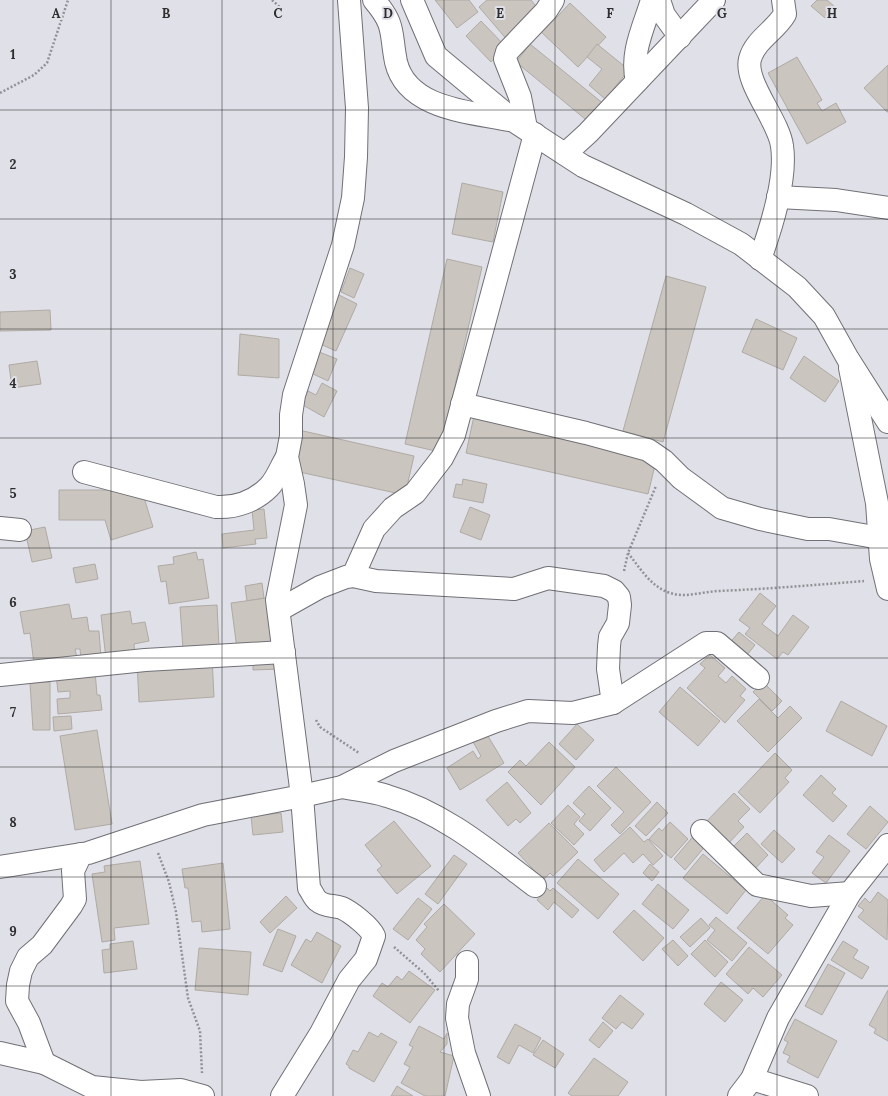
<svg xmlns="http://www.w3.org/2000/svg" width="888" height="1096" viewBox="0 0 888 1096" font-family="Lora,serif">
  <rect width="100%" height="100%" fill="#e0e0e8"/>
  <g fill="#cbc5bf" stroke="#b0aaa4">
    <polygon points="435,0 469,0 478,12 457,28"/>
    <polygon points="487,0 531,0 539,10 508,41 479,7"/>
    <polygon points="817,0 827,0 835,7 825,18 811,6"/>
    <polygon points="570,3 606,37 578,67 538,29 552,14 556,18"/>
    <polygon points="481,21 506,47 491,62 466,36"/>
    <polygon points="530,44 605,105 590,123 516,62"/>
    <polygon points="597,44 629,70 605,99 589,85 602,69 587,57"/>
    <polygon points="797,57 822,100 817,103 822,111 836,103 846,122 807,144 768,73"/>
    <polygon points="888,65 888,112 887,112 864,88"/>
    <polygon points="462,183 503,192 493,242 452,234"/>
    <polygon points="447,259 482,267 440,452 405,444"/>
    <polygon points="350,268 364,274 354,298 341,292"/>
    <polygon points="666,276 706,287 663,442 623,431"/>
    <polygon points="339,295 357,304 336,351 318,343"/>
    <polygon points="50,310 51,330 0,331 0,312"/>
    <polygon points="756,319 797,338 783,370 742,352"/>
    <polygon points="240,334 279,339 279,378 238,375"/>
    <polygon points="319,352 337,359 328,381 311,373"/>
    <polygon points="804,356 839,381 825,402 790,378"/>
    <polygon points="37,361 41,384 12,388 9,365"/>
    <polygon points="322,383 337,391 324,417 301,404 308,391 316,395"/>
    <polygon points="474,416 657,457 648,494 466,453"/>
    <polygon points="290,428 414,456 405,495 281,468"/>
    <polygon points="463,479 487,484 483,503 453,497 456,484 462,485"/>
    <polygon points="59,490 140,490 143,494 153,527 111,540 105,520 59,520"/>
    <polygon points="470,507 490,515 481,540 460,532"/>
    <polygon points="264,509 267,538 255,539 256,544 223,548 222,534 254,530 252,510"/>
    <polygon points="45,527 52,558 32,562 25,531"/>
    <polygon points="196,552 198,560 203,559 209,598 169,604 166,581 161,582 158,566 174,564 173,557"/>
    <polygon points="95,564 98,579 76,583 73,568"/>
    <polygon points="262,583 264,598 247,601 245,586"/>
    <polygon points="760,593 776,606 762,624 778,636 793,615 809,627 788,655 783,652 777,659 745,634 750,628 739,620"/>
    <polygon points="274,597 280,644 237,649 231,603"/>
    <polygon points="69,604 72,619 87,617 89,631 99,631 101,658 81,659 80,649 75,649 77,658 34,664 30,633 24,634 20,612"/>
    <polygon points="217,605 219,646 183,649 180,607"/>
    <polygon points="130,611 132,624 145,622 149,641 134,644 135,656 106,659 101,615"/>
    <polygon points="739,632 755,645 743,660 727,646"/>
    <polygon points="710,655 725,668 718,676 726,683 732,676 746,689 740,696 745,700 725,723 687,688 705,668 700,664"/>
    <polygon points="280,656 281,669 253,670 253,658"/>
    <polygon points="212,657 214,697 139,702 137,662"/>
    <polygon points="95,671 97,695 100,695 102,710 58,714 57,699 70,698 70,691 58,692 56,675"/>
    <polygon points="50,682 50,730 33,730 30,683"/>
    <polygon points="763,682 782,701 772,711 753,692"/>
    <polygon points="680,687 720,721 698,746 659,712"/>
    <polygon points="759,699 778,718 790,706 802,718 768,752 737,721"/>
    <polygon points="841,701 887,726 872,756 826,731"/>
    <polygon points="71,716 72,729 54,731 53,717"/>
    <polygon points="577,724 594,740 576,760 559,744"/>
    <polygon points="97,730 112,824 75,830 60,736"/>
    <polygon points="485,731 504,763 460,790 447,768 473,751 478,759 481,756 472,740"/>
    <polygon points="549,742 575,767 541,805 508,772 520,760 526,766"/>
    <polygon points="775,753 792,770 785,778 789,782 760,813 738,792"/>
    <polygon points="616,767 651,802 620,834 611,825 624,812 597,786"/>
    <polygon points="821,775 836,789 832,793 847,806 833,822 803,795"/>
    <polygon points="507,782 531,813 520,823 516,819 508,826 486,800"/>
    <polygon points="589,786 611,808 590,831 579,821 585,814 573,803"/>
    <polygon points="734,793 750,809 738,821 744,827 724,848 702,826"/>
    <polygon points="657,802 668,813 646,836 635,826"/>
    <polygon points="568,805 580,817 574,824 584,834 574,845 551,823"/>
    <polygon points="870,806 888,822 866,849 847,834"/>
    <polygon points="281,813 283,832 253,835 251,816"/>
    <polygon points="394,821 431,866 397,894 377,870 382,866 365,845"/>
    <polygon points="670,822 688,839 671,858 649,839 659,828 662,831"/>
    <polygon points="549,823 578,852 553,876 550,873 543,880 518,853"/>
    <polygon points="630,827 644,842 648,839 663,856 653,865 643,854 633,863 624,853 604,872 594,860"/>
    <polygon points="774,830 795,849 782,863 761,844"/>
    <polygon points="696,833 708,843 685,870 674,859"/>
    <polygon points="747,833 768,855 749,875 727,853"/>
    <polygon points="829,835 850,851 826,883 812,873 824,857 816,852"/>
    <polygon points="703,854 746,890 727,914 683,878"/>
    <polygon points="454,855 467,864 438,904 425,894"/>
    <polygon points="578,859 619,894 598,919 557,883"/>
    <polygon points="140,861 149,924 114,928 115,940 102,942 92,874 105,872 104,866"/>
    <polygon points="223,863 230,929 202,932 201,921 192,922 188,888 185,888 182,869"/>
    <polygon points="650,864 659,872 652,881 643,873"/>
    <polygon points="658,884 689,910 673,929 642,904"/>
    <polygon points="547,888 550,891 553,888 579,910 572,918 554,902 548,910 537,900"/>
    <polygon points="878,892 888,900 887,940 858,917 864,910 858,906 865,898 870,903"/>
    <polygon points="765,895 788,915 785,918 793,925 768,954 737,928"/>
    <polygon points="286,896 297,908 270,933 260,922"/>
    <polygon points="418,898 432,909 408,940 393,929"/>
    <polygon points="444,904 475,934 440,972 421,954 425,949 416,940 427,927 424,924"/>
    <polygon points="634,910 664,938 643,961 613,932"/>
    <polygon points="716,917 747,943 732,961 707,940 715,930 709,925"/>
    <polygon points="701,918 710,928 690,947 680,937"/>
    <polygon points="278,929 296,936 282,972 263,965"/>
    <polygon points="317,932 341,946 322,983 291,965 306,939 311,942"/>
    <polygon points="673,940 688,956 678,966 662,949"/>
    <polygon points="705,940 728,962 715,977 691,954"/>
    <polygon points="133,941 137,969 104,973 102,950 110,949 110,944"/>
    <polygon points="843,941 858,950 853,958 869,967 862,979 831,960"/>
    <polygon points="749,947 782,975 763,997 753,988 748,994 726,974"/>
    <polygon points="199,948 251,952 248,995 195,990"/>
    <polygon points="828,964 845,973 822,1015 805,1006"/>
    <polygon points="409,971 435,990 410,1023 373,996 382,983 388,987 397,976 402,980"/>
    <polygon points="721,982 743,1000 725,1022 704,1004"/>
    <polygon points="888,990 888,1041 874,1033 876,1029 869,1025"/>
    <polygon points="620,995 644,1014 632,1029 622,1022 616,1029 602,1018"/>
    <polygon points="795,1019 837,1041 818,1078 787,1062 790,1056 783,1053 788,1042 784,1040"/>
    <polygon points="603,1022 613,1031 599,1048 589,1040"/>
    <polygon points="515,1024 541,1038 533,1053 519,1045 509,1064 497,1057"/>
    <polygon points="419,1026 444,1039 447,1033 447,1044 440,1052 454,1056 445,1096 425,1096 401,1083 410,1067 404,1064 413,1047 409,1045"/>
    <polygon points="369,1032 378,1037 381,1033 397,1042 374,1082 349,1068 349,1066 346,1064 353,1050 358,1052"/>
    <polygon points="543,1040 564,1054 555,1068 533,1055"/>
    <polygon points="594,1058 628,1082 618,1096 572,1096 568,1093"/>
    <polygon points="397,1086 413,1096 391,1096"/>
  </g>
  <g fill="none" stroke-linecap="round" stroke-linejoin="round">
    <g stroke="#707077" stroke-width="24">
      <g id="minor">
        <path d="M 374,0 C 396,26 390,32 396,62 C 407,109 470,112 509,120"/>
        <polyline points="412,0 436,56 514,121 583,166 686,214 741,244 797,287 824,316 848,359 888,422"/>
        <polyline points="659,0 664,15 680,37"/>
        <path d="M 637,81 C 630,53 644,27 652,0"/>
        <polyline points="526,128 520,97 505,59 507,52 546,11 553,0"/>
        <polyline points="565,154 588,133 714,0"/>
        <polyline points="778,197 836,200 888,208"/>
        <path d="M 760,259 C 771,228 787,179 782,146 C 779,121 744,82 750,59 C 755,40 776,30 785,14 L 783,0"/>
        <polyline points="850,368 877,503 881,559 888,589"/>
        <polyline points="462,404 586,433 648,450 664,461 681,478 722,508 760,519 808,529 829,529 880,538"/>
        <path d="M 84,472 L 216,507 C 236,508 255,501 269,487 C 277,479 281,466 287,457"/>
        <polyline points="0,528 20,530"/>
        <polyline points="353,576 374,529 393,508 415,493 442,458 454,435 535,134"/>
        <polyline points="279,610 320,587 346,577 353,576 376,581 514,589 548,578 604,586 614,591 619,597 620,605 618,623 610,637 609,646 608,669 613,703"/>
        <polyline points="0,675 145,660 284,652"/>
        <path d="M 342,787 C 356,790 372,791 387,796 C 443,812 489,851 535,886"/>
        <polyline points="702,831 757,885 811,896 850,893"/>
        <polyline points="0,867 88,853 203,815 302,796 342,787 394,761 496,721 528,711 573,713 613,703 706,643 717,643 758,678"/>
        <polyline points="467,962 467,979 458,1004 457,1018 464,1053 479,1096"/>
        <polyline points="0,1053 44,1063 92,1087 141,1092 181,1090 203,1096"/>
        <polyline points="44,1063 29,1023 17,1001 18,985 21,971 28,957 42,945 71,906 75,899 73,871 81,854"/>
        <polyline points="752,1079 807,1096"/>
        <path d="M 282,1096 L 321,1033 L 349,980 L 366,959 L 374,936 C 370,927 351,912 342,908 C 334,905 325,907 318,901 C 314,898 312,892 309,888 L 302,796 L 277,600 L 296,505 L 293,484 L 287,457 L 291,436 L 291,415 L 294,395 L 343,245 L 353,198 L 356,157 L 357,108 L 349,0"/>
        <polyline points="739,1096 752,1079 778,1018 850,893 888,845"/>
      </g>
    </g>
    <g stroke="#919197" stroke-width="2.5" stroke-dasharray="2 2" stroke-linecap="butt">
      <polyline points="272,0 283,10"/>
      <polyline points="0,93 34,75 47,63 68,0"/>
      <path d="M 628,553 C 640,568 651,587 670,593 C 686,598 701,592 718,591 C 767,589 815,585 864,581"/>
      <polyline points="624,571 628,553 656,486"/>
      <polyline points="316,720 320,727 359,753"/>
      <polyline points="158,853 169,882 176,912 188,998 200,1031 202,1073"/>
      <polyline points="394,947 424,973 439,991"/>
    </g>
    <use href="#minor" stroke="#fff" stroke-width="22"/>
  </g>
  <path fill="none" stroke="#2e2e31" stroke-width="1" stroke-opacity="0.55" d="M 111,0 L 111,1096M 222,0 L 222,1096M 333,0 L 333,1096M 444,0 L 444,1096M 555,0 L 555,1096M 666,0 L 666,1096M 777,0 L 777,1096M 0,110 L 888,110M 0,219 L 888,219M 0,329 L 888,329M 0,438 L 888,438M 0,548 L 888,548M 0,658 L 888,658M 0,767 L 888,767M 0,877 L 888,877M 0,986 L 888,986"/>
  <g font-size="13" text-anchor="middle" font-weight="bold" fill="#2e2e31" stroke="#e0e0e8" stroke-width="4" stroke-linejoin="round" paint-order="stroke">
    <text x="56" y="18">A</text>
    <text x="166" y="18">B</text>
    <text x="278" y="18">C</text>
    <text x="388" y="18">D</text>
    <text x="500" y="18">E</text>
    <text x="610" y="18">F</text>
    <text x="722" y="18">G</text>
    <text x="832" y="18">H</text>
    <text x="13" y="59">1</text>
    <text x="13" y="169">2</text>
    <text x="13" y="279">3</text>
    <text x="13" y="388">4</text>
    <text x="13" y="498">5</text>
    <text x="13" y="607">6</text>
    <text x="13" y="717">7</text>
    <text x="13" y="827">8</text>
    <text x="13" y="936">9</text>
  </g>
</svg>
